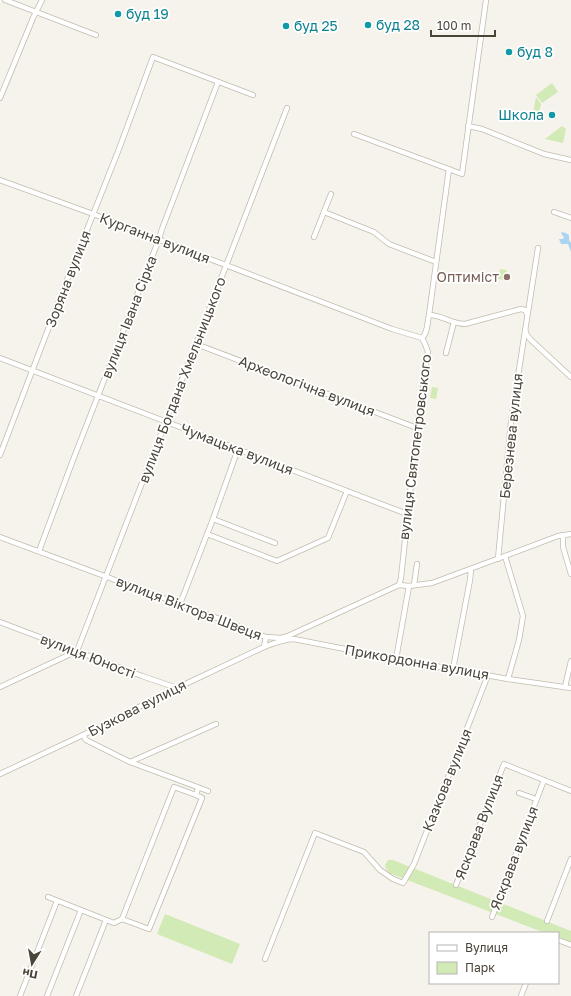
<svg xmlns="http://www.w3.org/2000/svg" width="571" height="996" viewBox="0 0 571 996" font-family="'Golos Text',sans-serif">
  <rect width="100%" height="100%" fill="#f6f3ec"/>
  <g fill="#d2eab5">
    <polygon points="552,83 558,92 542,103 536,95"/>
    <polygon points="536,97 541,104 539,115 532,119"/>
    <polygon points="562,126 566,129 563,143 545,139"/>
    <polygon points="500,269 507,270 506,280 498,279"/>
    <polygon points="432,387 438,388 436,399 430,398"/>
    <polygon points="388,860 393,860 571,931 571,943 558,938 558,933 545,933 389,873 386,869 385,865"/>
    <polygon points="165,914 240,944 232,964 157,934"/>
  </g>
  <polygon fill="#a9d4f2" points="561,232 566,233 569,235 569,240 571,243 571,252 568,244 561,244 559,239 563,239 564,237 562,235"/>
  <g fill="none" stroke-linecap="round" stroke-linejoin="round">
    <g stroke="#c2bbae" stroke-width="6">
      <g id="minor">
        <polyline points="5,0 96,35"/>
        <polyline points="0,98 33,18 42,0"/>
        <polyline points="468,126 482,129 544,154 571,160"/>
        <polyline points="354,134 462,174 486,0"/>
        <polyline points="0,180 93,214 392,329 422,338"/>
        <polyline points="324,212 374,232 389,244 436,262"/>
        <polyline points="554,212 571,218"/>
        <polyline points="314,237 331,194"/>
        <path d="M 429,315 C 442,315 452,324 465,324 L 521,309 L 525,310 L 527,314"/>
        <polyline points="525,330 527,335 531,340 571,377"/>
        <polyline points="196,344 417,428"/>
        <polyline points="446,353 454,322"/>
        <polyline points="0,358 407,514"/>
        <polyline points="0,455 65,285 119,149 153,57 253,95"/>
        <polyline points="213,519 275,543"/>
        <polyline points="207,534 277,561 328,538 347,491"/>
        <polyline points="563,535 563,547 571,574"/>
        <polyline points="0,537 217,618 266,637 281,638 288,636 399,585"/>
        <polyline points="39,551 73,460 159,239 162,229 218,82"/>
        <polyline points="505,556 523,616 519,640 508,679"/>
        <polyline points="498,559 511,421 538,248"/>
        <path d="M 399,585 L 401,578 L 417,428 L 428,352 L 425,344 L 422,338 C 428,333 427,323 429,315 L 449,169"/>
        <polyline points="399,585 409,586 432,583 505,556 558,536 571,534"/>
        <polyline points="414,585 417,564"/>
        <polyline points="180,604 213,519 238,449"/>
        <polyline points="0,622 142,676 177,688"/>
        <path d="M 264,647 C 274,643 284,639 294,639 L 396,659 L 508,679 L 571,688"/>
        <polyline points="396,659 409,586"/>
        <polyline points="453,669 470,580 471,569"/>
        <polyline points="0,687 77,651 287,108"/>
        <polyline points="565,687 571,661"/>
        <polyline points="83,735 86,740 130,762 208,791"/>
        <polyline points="130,762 216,724"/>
        <polyline points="0,774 83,735 177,688 264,647 266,637"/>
        <polyline points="519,793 536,799"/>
        <polyline points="196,795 202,798 149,929 122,919 174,787 196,795 198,788"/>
        <polyline points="456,885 504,764 571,791"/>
        <polyline points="48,897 114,923 122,919"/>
        <polyline points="492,917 544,780"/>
        <polyline points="547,921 571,859"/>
        <polyline points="558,940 571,945"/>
        <polyline points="265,959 315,833 364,852 380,870 393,879 403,883 414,864 488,675"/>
        <polyline points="20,996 57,901"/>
        <polyline points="47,996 81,910"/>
        <polyline points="76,996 106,920"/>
        <polyline points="521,996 526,983"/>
      </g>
    </g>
    <use href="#minor" stroke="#fff" stroke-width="4.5"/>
  </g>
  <g fill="#0f9aa8" stroke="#fff" stroke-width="1.5">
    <circle cx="118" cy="14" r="4"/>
    <circle cx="368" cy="25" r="4"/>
    <circle cx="286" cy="26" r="4"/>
    <circle cx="509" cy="52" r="4"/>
    <circle cx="552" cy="115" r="4"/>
  </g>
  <circle fill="#8d6e63" stroke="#fff" stroke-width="1.5" cx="507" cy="277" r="4"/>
  <g text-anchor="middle" stroke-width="3.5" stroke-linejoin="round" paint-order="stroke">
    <g font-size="14" fill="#0d838f" stroke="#fff" text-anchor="start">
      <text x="126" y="19">буд 19</text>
      <text x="376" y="30">буд 28</text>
      <text x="294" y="31">буд 25</text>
      <text x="517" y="57">буд 8</text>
      <text x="544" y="120" text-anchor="end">Школа</text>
    </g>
    <g font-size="14" fill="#4b4439" stroke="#fff">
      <text transform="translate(155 238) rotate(21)" y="5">Курганна вулиця</text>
      <text transform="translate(68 279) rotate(-69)" y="5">Зоряна вулиця</text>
      <text transform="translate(129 317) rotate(-69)" y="5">вулиця Івана Сірка</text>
      <text transform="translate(182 380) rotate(-69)" y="5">вулиця Богдана Хмельницького</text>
      <text transform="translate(307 386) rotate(21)" y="5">Археологічна вулиця</text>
      <text transform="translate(511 436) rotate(-84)" y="5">Березнева вулиця</text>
      <text transform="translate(415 447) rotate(-83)" y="5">вулиця Святопетровського</text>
      <text transform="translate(237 449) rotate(21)" y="5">Чумацька вулиця</text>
      <text transform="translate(189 608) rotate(21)" y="5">вулиця Віктора Швеця</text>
      <text transform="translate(88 656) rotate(21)" y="5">вулиця Юності</text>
      <text transform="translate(417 662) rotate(10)" y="5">Прикордонна вулиця</text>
      <text transform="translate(137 708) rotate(-27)" y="5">Бузкова вулиця</text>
      <text transform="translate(447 780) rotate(-68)" y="5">Казкова вулиця</text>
      <text transform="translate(479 827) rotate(-69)" y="5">Яскрава Вулиця</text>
      <text transform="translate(514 858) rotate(-69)" y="5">Яскрава вулиця</text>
    </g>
    <g font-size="14" fill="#785e54" stroke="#fff" text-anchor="end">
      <text x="499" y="282">Оптиміст</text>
    </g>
  </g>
  <rect x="429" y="932" width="130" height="52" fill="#ffffff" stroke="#b7b4b0"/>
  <rect x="437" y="945" width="20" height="6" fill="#ffffff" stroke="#b7b4b0"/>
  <text x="465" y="952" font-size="12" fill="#4b4439">Вулиця</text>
  <rect x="437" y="962" width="20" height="12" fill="#d2eab5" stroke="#b7b4b0"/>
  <text x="465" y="972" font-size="12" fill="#4b4439">Парк</text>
  <g transform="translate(32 964) rotate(191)" stroke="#ffffff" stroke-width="3" paint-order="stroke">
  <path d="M0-3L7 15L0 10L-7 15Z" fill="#4b4439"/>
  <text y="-6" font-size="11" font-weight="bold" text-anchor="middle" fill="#4b4439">Пн</text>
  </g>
  <path d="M431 30v6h64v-6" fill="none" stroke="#4b4439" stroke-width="2"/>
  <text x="437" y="30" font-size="12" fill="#4b4439" stroke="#ffffff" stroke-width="3" paint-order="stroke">100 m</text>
</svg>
